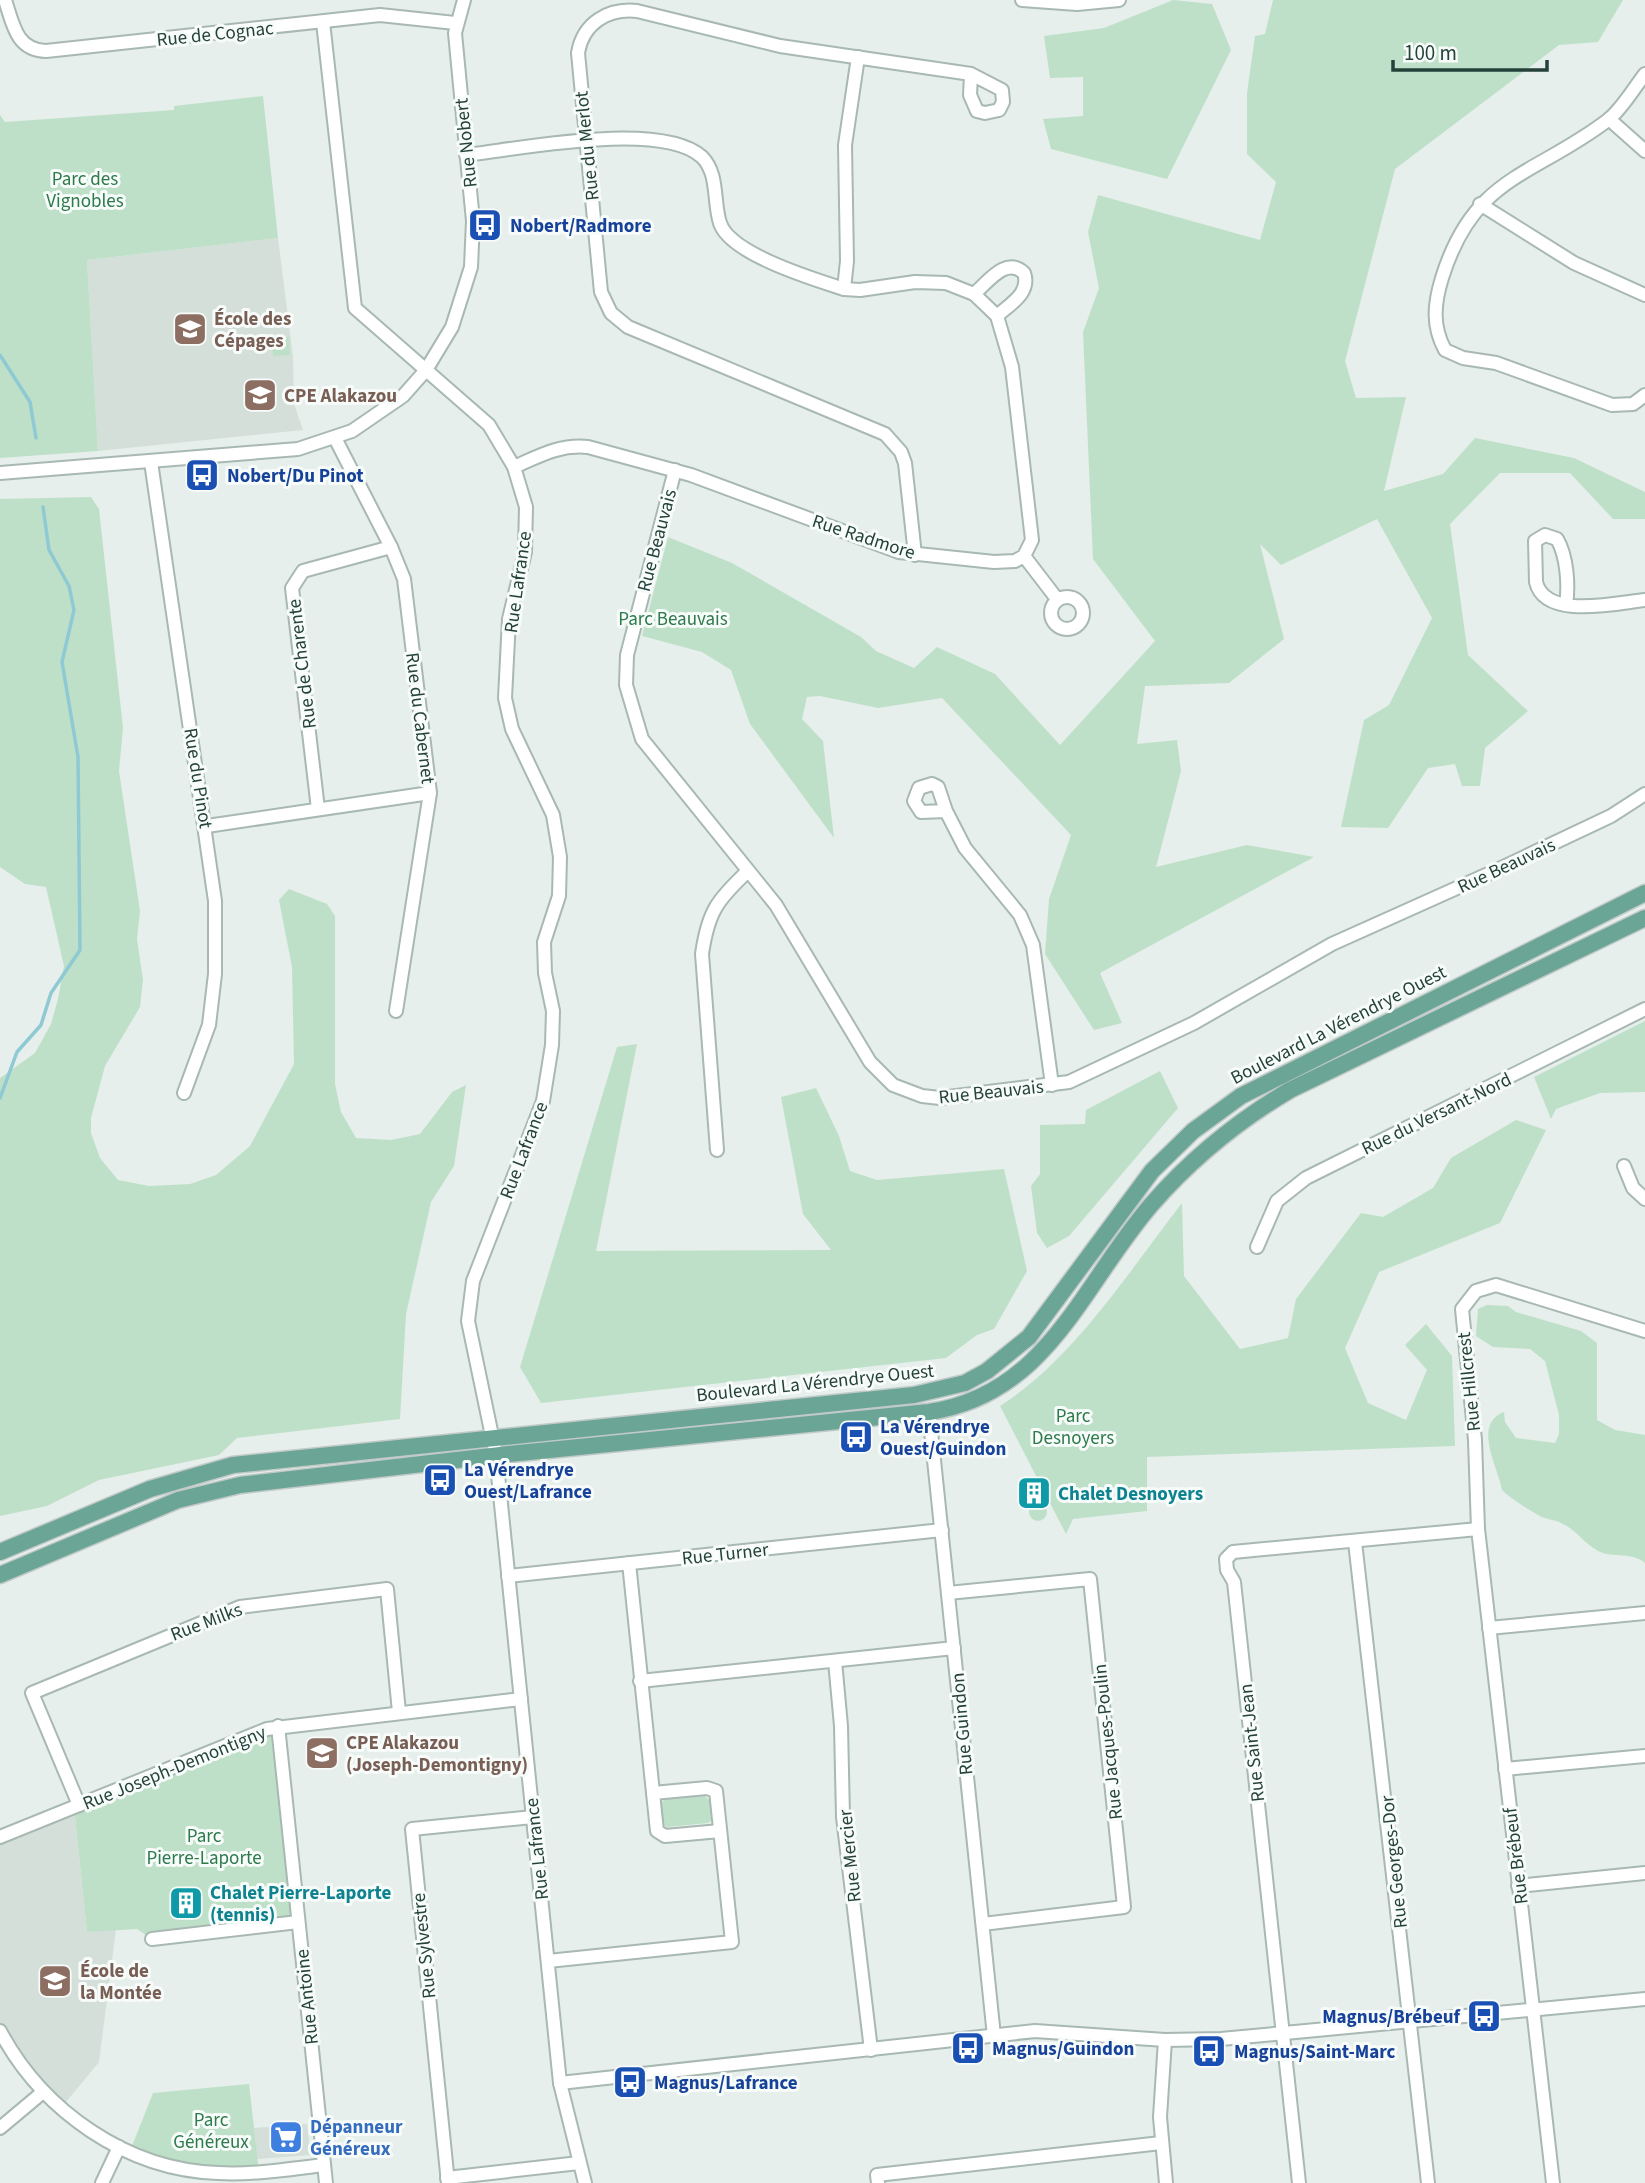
<svg xmlns="http://www.w3.org/2000/svg" width="1645" height="2183" viewBox="0 0 1645 2183" font-family="'Source Sans 3',sans-serif">
  <rect width="100%" height="100%" fill="#e6efeb"/>
  <g fill="#d4dfda">
    <polygon points="278,238 293,357 294,404 303,430 98,451 87,260"/>
    <polygon points="74,1808 87,1932 116,1929 99,2062 61,2108 0,2031 0,1837"/>
    <polygon points="307,2124 311,2155 257,2159 254,2128"/>
  </g>
  <g fill="#bfe0c8">
    <polygon points="1173,0 1212,4 1231,50 1167,179 1051,149 1043,119 1083,116 1083,77 1050,78 1044,36 1104,28"/>
    <polygon points="1273,0 1623,0 1598,42 1559,45 1395,169 1345,361 1356,398 1406,397 1384,491 1443,474 1475,438 1574,458 1645,492 1645,519 1613,519 1570,473 1500,473 1450,524 1468,655 1528,711 1485,748 1480,786 1462,786 1455,764 1428,768 1388,828 1341,827 1364,720 1389,705 1432,618 1377,519 1281,565 1260,544 1284,639 1229,683 1145,686 1137,744 1177,740 1181,771 1156,867 1247,845 1314,857 1100,973 1122,1023 1094,1030 1045,954 1049,899 1071,835 942,698 878,708 820,696 807,697 802,719 823,741 834,838 750,724 731,670 702,652 642,636 668,537 732,563 861,637 876,651 914,668 937,647 995,674 1060,745 1155,641 1093,559 1083,332 1099,288 1088,232 1098,195 1260,240 1276,182 1247,154 1247,93 1255,36 1265,34"/>
    <polygon points="263,96 278,238 87,260 98,451 0,458 0,115 5,122 174,110 174,106"/>
    <polygon points="289,337 290,355 273,356 271,338"/>
    <polygon points="91,497 99,509 123,728 119,771 140,911 137,939 143,980 140,1007 105,1066 91,1118 91,1133 100,1158 118,1180 149,1186 190,1184 216,1175 250,1146 294,1064 292,967 279,900 289,889 327,904 335,916 335,1084 341,1112 356,1138 391,1140 420,1134 452,1092 466,1085 454,1166 431,1202 406,1314 400,1419 237,1438 219,1455 99,1480 47,1506 0,1516 0,1078 35,1053 51,1024 58,999 64,966 46,887 25,884 0,867 0,499"/>
    <polygon points="1645,1021 1645,1092 1600,1093 1556,1109 1551,1119 1534,1077"/>
    <polygon points="637,1044 596,1251 831,1250 803,1214 781,1097 816,1088 839,1136 850,1171 877,1180 1004,1169 1027,1271 994,1329 977,1335 946,1358 541,1403 520,1367 617,1047"/>
    <polygon points="1160,1071 1178,1108 1069,1236 1047,1248 1037,1233 1031,1186 1040,1174 1040,1125 1085,1124 1086,1110"/>
    <path d="M 1516,1120 L 1546,1130 L 1500,1223 L 1379,1272 L 1345,1348 L 1368,1403 L 1406,1420 L 1427,1370 L 1405,1345 L 1426,1324 L 1452,1356 L 1455,1446 L 1147,1457 L 1147,1511 L 1073,1519 L 1066,1534 L 1000,1406 C 1073,1360 1129,1271 1182,1203 L 1184,1276 L 1240,1349 L 1288,1338 L 1296,1299 L 1361,1213 L 1383,1217 L 1433,1188 L 1451,1158 Z"/>
    <path d="M 1487,1305 L 1508,1306 L 1516,1312 L 1581,1331 L 1597,1343 L 1597,1420 L 1615,1430 L 1645,1435 L 1645,1563 C 1634,1553 1616,1557 1603,1553 C 1586,1547 1577,1530 1563,1524 C 1557,1520 1549,1520 1542,1517 C 1533,1513 1510,1498 1502,1490 C 1498,1467 1472,1424 1504,1412 L 1505,1422 L 1516,1438 L 1555,1443 L 1559,1434 L 1559,1415 L 1545,1361 L 1530,1349 L 1493,1347 L 1476,1336 L 1478,1309 Z"/>
    <circle cx="1038" cy="1512" r="9"/>
    <polygon points="278,1726 298,1922 152,1939 137,1929 87,1932 74,1808"/>
    <polygon points="705,1796 710,1801 712,1820 708,1823 667,1827 661,1823 659,1806 665,1799"/>
    <polygon points="249,2084 259,2172 229,2174 130,2151 153,2093"/>
  </g>
  <g fill="none" stroke-linecap="round" stroke-linejoin="round">
    <g stroke="#8ec9d4" stroke-width="3.5">
      <polyline points="0,355 30,402 36,438"/>
      <polyline points="0,1098 17,1052 41,1025 51,993 80,950 78,757 62,662 74,610 69,586 49,550 43,507"/>
    </g>
    <g stroke="#a8b8b2" stroke-width="16">
      <g id="minor">
        <path d="M 5,0 C 13,24 16,50 46,51 L 380,15 L 455,23"/>
        <polyline points="1022,0 1077,4 1119,0"/>
        <polyline points="323,22 355,308 489,425 514,467 526,507 525,552 509,619 505,698 512,729 553,815 560,857 559,896 544,942 545,973 553,1011 552,1045 543,1101 473,1281 468,1321 496,1455 560,2083 585,2183"/>
        <path d="M 1645,74 C 1634,88 1622,109 1608,120 C 1533,177 1474,175 1442,278 C 1434,304 1432,326 1445,350 L 1463,358 L 1496,363 L 1612,405 L 1633,404 L 1645,395"/>
        <polyline points="1609,119 1645,151"/>
        <path d="M 466,155 C 519,149 661,120 702,157 C 719,174 713,202 720,223 C 730,254 813,279 844,289 L 860,290 L 915,282 L 946,283 L 974,294 L 997,316 L 1012,367 L 1032,540 L 1024,556 L 1015,561 L 994,562 L 899,552 L 691,475 L 588,447 C 560,444 539,456 514,467"/>
        <polyline points="1480,204 1574,263 1645,295"/>
        <polyline points="844,289 847,261 845,145 858,57"/>
        <path d="M 974,294 C 988,282 1006,256 1024,273 C 1031,293 1010,304 997,316"/>
        <polyline points="335,438 391,547 404,579 430,793 396,1011"/>
        <polyline points="151,462 215,901 215,974 209,1025 184,1093"/>
        <polyline points="675,470 627,655 626,685 642,739 776,905 870,1062 893,1085 922,1096 940,1098 1069,1082 1194,1023 1332,944 1497,870 1611,816 1645,794"/>
        <polyline points="0,473 298,449 352,431 403,396 426,370 452,327 471,267 473,221 455,33 464,0"/>
        <path d="M 915,555 L 905,463 L 901,452 L 885,434 L 628,327 L 611,313 L 601,292 L 578,53 C 583,23 608,8 637,11 L 780,46 L 971,74 L 1002,90 L 1003,102 L 999,110 L 985,113 L 977,111 L 970,95 L 971,74"/>
        <polyline points="1024,556 1057,599"/>
        <circle cx="1067" cy="613" r="16"/>
        <path d="M 1566,605 C 1569,585 1567,556 1557,539 L 1545,535 L 1535,541 L 1536,582 C 1545,620 1616,603 1645,600"/>
        <polyline points="318,809 292,588 303,571 391,547"/>
        <polyline points="946,811 921,812 914,801 919,788 932,784 938,787 946,811 965,848 1020,915 1033,945 1052,1085"/>
        <polyline points="207,826 430,793"/>
        <path d="M 717,1150 L 702,954 C 708,912 717,900 748,871"/>
        <polyline points="1624,1166 1633,1188 1645,1199"/>
        <polyline points="1257,1247 1277,1201 1306,1178 1645,1009"/>
        <polyline points="929,1412 994,2036"/>
        <polyline points="1355,1542 1428,2183"/>
        <polyline points="629,1563 657,1831 665,1836 720,1831"/>
        <polyline points="508,1576 942,1530"/>
        <polyline points="948,1593 1090,1579 1124,1907 983,1924"/>
        <polyline points="1489,1628 1645,1613"/>
        <polyline points="835,1661 841,1726 843,1817 871,2050"/>
        <polyline points="640,1681 954,1648"/>
        <polyline points="278,1726 326,2183"/>
        <polyline points="1505,1769 1645,1756"/>
        <polyline points="79,1805 32,1693 240,1607 387,1589 399,1712"/>
        <polyline points="0,1837 267,1729 521,1699"/>
        <polyline points="1518,1886 1645,1873"/>
        <polyline points="152,1939 298,1922"/>
        <polyline points="548,1961 732,1942 716,1791 707,1788 653,1793"/>
        <path d="M 0,2031 C 42,2110 126,2170 218,2173 C 253,2175 289,2169 324,2165"/>
        <polyline points="1165,2040 1160,2117 1166,2183"/>
        <polyline points="560,2083 1035,2031 1165,2040 1221,2039 1645,1999"/>
        <polyline points="0,2128 43,2092"/>
        <polyline points="447,2178 579,2163"/>
        <polyline points="102,2183 119,2147"/>
        <polyline points="448,2183 412,1829 533,1817"/>
        <polyline points="878,2183 877,2175 1161,2143"/>
        <polyline points="1299,2183 1234,1582 1227,1570 1226,1559 1233,1552 1478,1529"/>
        <polyline points="1553,2183 1478,1529 1475,1440 1462,1309 1476,1291 1496,1285 1645,1331"/>
      </g>
    </g>
    <g stroke="#c2cac8" stroke-width="19">
      <g id="major">
        <polyline points="0,1552 150,1489 233,1465 914,1395 965,1383 987,1371 1029,1337 1152,1171 1193,1131 1241,1096 1645,893"/>
        <path d="M 0,1575 L 178,1500 L 240,1485 L 509,1454 L 929,1412 C 1047,1395 1082,1285 1151,1205 C 1192,1158 1236,1122 1290,1090 L 1645,918"/>
      </g>
    </g>
    <use href="#minor" stroke="#fff" stroke-width="12"/>
    <use href="#major" stroke="#6aa596" stroke-width="16"/>
  </g>
  <defs>
    <g id="bus-square" transform="scale(1.75)"><rect x="-9" y="-9" width="18" height="18" rx="4" fill="#1a4fb4" stroke="#f7fbf9"/><path d="M-5-6H5V4H4V6H2V4H-2V6H-4V4H-5ZM-3.5-4V0h7V-4ZM-3.5 1.2v1.5H-2V1.2ZM2 1.2v1.5H3.5V1.2Z" fill="#fff"/></g>
    <g id="school-square" transform="scale(1.75)"><rect x="-9" y="-9" width="18" height="18" rx="4" fill="#8d6e63" stroke="#f7fbf9"/><path d="M0-5L7-2L0 1L-7-2ZM-4 1L0 2.5L4 1V4Q0 6-4 4Z" fill="#fff"/></g>
    <g id="building-square" transform="scale(1.75)"><rect x="-9" y="-9" width="18" height="18" rx="4" fill="#0f9aa8" stroke="#f7fbf9"/><path d="M-4-6H4V6H1V3H-1V6H-4ZM-2.5-4.3h1.7v1.8h-1.7ZM.8-4.3h1.7v1.8H.8ZM-2.5-1h1.7V.8h-1.7ZM.8-1h1.7V.8H.8Z" fill="#fff"/></g>
    <g id="supermarket-square" transform="scale(1.75)"><rect x="-9" y="-9" width="18" height="18" rx="4" fill="#3f7fe0" stroke="#f7fbf9"/><path d="M-6-5.5h2.5l.6 2H6L4.5 2H-2.5L-4.4-4H-6ZM-1.5 3.2a1.3 1.3 0 1 0 .1 0ZM3 3.2a1.3 1.3 0 1 0 .1 0Z" fill="#fff"/></g>
  </defs>
  <g fill-rule="evenodd">
    <use href="#bus-square" x="485" y="225"/>
    <use href="#school-square" x="190" y="329"/>
    <use href="#school-square" x="260" y="395"/>
    <use href="#bus-square" x="202" y="475"/>
    <use href="#bus-square" x="856" y="1437"/>
    <use href="#bus-square" x="440" y="1480"/>
    <use href="#building-square" x="1034" y="1493"/>
    <use href="#school-square" x="322" y="1753"/>
    <use href="#building-square" x="186" y="1903"/>
    <use href="#school-square" x="55" y="1981"/>
    <use href="#bus-square" x="1484" y="2016"/>
    <use href="#bus-square" x="968" y="2048"/>
    <use href="#bus-square" x="1209" y="2051"/>
    <use href="#bus-square" x="630" y="2082"/>
    <use href="#supermarket-square" x="286" y="2137"/>
  </g>
  <g text-anchor="middle" stroke-width="6" stroke-linejoin="round" paint-order="stroke">
    <g font-size="19" fill="#24423a" stroke="#f7fbf9">
      <text transform="translate(215 33) rotate(-6)" y="7">Rue de Cognac</text>
      <text transform="translate(465 143) rotate(-96)" y="7">Rue Nobert</text>
      <text transform="translate(586 146) rotate(-96)" y="7">Rue du Merlot</text>
      <text transform="translate(864 536) rotate(18)" y="7">Rue Radmore</text>
      <text transform="translate(656 540) rotate(-75)" y="7">Rue Beauvais</text>
      <text transform="translate(517 582) rotate(-82)" y="7">Rue Lafrance</text>
      <text transform="translate(301 664) rotate(-97)" y="7">Rue de Charente</text>
      <text transform="translate(421 718) rotate(83)" y="7">Rue du Cabernet</text>
      <text transform="translate(199 778) rotate(81)" y="7">Rue du Pinot</text>
      <text transform="translate(1506 865) rotate(-25)" y="7">Rue Beauvais</text>
      <text transform="translate(1338 1024) rotate(-27)" y="7">Boulevard La Vérendrye Ouest</text>
      <text transform="translate(991 1091) rotate(-6)" y="7">Rue Beauvais</text>
      <text transform="translate(1436 1113) rotate(-26)" y="7">Rue du Versant-Nord</text>
      <text transform="translate(523 1150) rotate(-69)" y="7">Rue Lafrance</text>
      <text transform="translate(815 1382) rotate(-6)" y="7">Boulevard La Vérendrye Ouest</text>
      <text transform="translate(1468 1382) rotate(-96)" y="7">Rue Hillcrest</text>
      <text transform="translate(725 1553) rotate(-6)" y="7">Rue Turner</text>
      <text transform="translate(206 1621) rotate(-21)" y="7">Rue Milks</text>
      <text transform="translate(961 1724) rotate(-95)" y="7">Rue Guindon</text>
      <text transform="translate(1107 1742) rotate(-96)" y="7">Rue Jacques-Poulin</text>
      <text transform="translate(1251 1743) rotate(-96)" y="7">Rue Saint-Jean</text>
      <text transform="translate(174 1767) rotate(-22)" y="7">Rue Joseph-Demontigny</text>
      <text transform="translate(536 1849) rotate(-96)" y="7">Rue Lafrance</text>
      <text transform="translate(849 1856) rotate(-96)" y="7">Rue Mercier</text>
      <text transform="translate(1515 1856) rotate(-97)" y="7">Rue Brébeuf</text>
      <text transform="translate(1393 1862) rotate(-96)" y="7">Rue Georges-Dor</text>
      <text transform="translate(423 1946) rotate(-96)" y="7">Rue Sylvestre</text>
      <text transform="translate(306 1997) rotate(-96)" y="7">Rue Antoine</text>
    </g>
    <g font-size="19" fill="#2d7a4b" stroke="#f7fbf9">
      <text x="85" y="185">Parc des<tspan x="85" dy="22">Vignobles</tspan></text>
      <text x="673" y="625">Parc Beauvais</text>
      <text x="1073" y="1422">Parc<tspan x="1073" dy="22">Desnoyers</tspan></text>
      <text x="204" y="1842">Parc<tspan x="204" dy="22">Pierre-Laporte</tspan></text>
      <text x="211" y="2126">Parc<tspan x="211" dy="22">Généreux</tspan></text>
    </g>
    <g font-size="19" font-weight="bold" fill="#164399" stroke="#f7fbf9" text-anchor="start">
      <text x="510" y="232">Nobert/Radmore</text>
      <text x="227" y="482">Nobert/Du Pinot</text>
      <text x="880" y="1433">La Vérendrye<tspan x="880" dy="22">Ouest/Guindon</tspan></text>
      <text x="464" y="1476">La Vérendrye<tspan x="464" dy="22">Ouest/Lafrance</tspan></text>
      <text x="1460" y="2023" text-anchor="end">Magnus/Brébeuf</text>
      <text x="992" y="2055">Magnus/Guindon</text>
      <text x="1234" y="2058">Magnus/Saint-Marc</text>
      <text x="654" y="2089">Magnus/Lafrance</text>
    </g>
    <g font-size="19" font-weight="bold" fill="#785e54" stroke="#f7fbf9" text-anchor="start">
      <text x="214" y="325">École des<tspan x="214" dy="22">Cépages</tspan></text>
      <text x="284" y="402">CPE Alakazou</text>
      <text x="346" y="1749">CPE Alakazou<tspan x="346" dy="22">(Joseph-Demontigny)</tspan></text>
      <text x="80" y="1977">École de<tspan x="80" dy="22">la Montée</tspan></text>
    </g>
    <g font-size="19" font-weight="bold" fill="#0d838f" stroke="#f7fbf9" text-anchor="start">
      <text x="1058" y="1500">Chalet Desnoyers</text>
      <text x="210" y="1899">Chalet Pierre-Laporte<tspan x="210" dy="22">(tennis)</tspan></text>
    </g>
    <g font-size="19" font-weight="bold" fill="#366cbe" stroke="#f7fbf9" text-anchor="start">
      <text x="310" y="2133">Dépanneur<tspan x="310" dy="22">Généreux</tspan></text>
    </g>
  </g>
  <path d="M1393 60v10h154v-10" fill="none" stroke="#24423a" stroke-width="3.5"/>
  <text x="1404" y="60" font-size="21" fill="#24423a" stroke="#f7fbf9" stroke-width="5" paint-order="stroke">100 m</text>
</svg>
